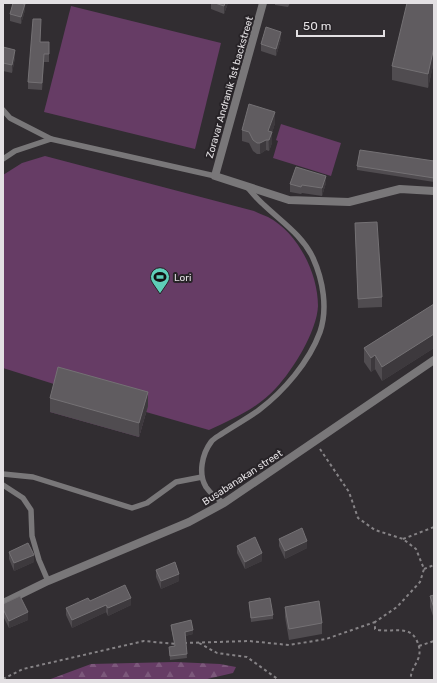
<svg xmlns="http://www.w3.org/2000/svg" width="437" height="683" viewBox="0 0 437 683" font-family="Rubik,sans-serif">
  <defs>
    <pattern id="forest-firs" width="22" height="20" patternUnits="userSpaceOnUse"><rect width="22" height="20" fill="#663c65"/><path d="M5 1l3.5 6h-7zM16 11l3.5 6h-7z" fill="#7c587b"/></pattern>
  </defs>
  <rect width="100%" height="100%" fill="#312d31"/>
  <g fill="#663c65">
    <polygon points="71,6 221,43 195,149 44,112"/>
    <polygon points="281,124 341,143 331,176 273,158 278,141 276,140"/>
    <path d="M 45,156 L 254,211 C 258,213 263,215 268,217 C 298,233 318,273 318,306 C 317,331 293,370 276,388 C 258,408 233,419 209,430 L 146,412 L 139,437 L 50,412 L 57,385 L 3,368 L 3,175 L 22,163 Z"/>
  </g>
  <polygon fill="url(#forest-firs)" points="175,662 220,664 236,667 233,673 203,680 48,680 91,664"/>
  <g fill="none" stroke-linecap="round" stroke-linejoin="round">
    <g stroke="#868386" stroke-width="2" stroke-dasharray="3 3" stroke-linecap="butt">
      <path d="M 320,449 L 349,492 L 358,518 L 375,530 L 403,539 L 416,549 L 424,569 L 420,582 L 397,607 L 375,622 L 375,629 C 388,634 408,624 416,639 C 427,660 409,665 411,680"/>
      <polyline points="403,539 434,527"/>
      <polyline points="424,569 434,565"/>
      <polyline points="184,643 249,641 289,645 326,639 375,622"/>
      <polyline points="199,643 217,653 247,657 279,680"/>
      <polyline points="419,646 434,641"/>
      <polyline points="3,679 23,669 144,641 176,644"/>
    </g>
    <g stroke="#797779" stroke-width="5.5">
      <polyline points="3,110 10,118 51,139"/>
      <polyline points="3,159 15,151 51,139 215,176"/>
      <polyline points="3,474 33,477 132,508 147,503 176,482 202,477"/>
      <polyline points="3,485 23,498 31,510 32,536 39,560 48,581"/>
      <path d="M 224,503 C 217,499 211,494 206,487 C 198,474 202,454 211,442 C 214,438 219,436 223,433 C 235,425 248,418 259,410 C 284,391 309,362 320,332 C 328,309 323,280 313,258 C 303,236 282,222 264,205 C 258,200 253,194 248,188"/>
    </g>
    <g stroke="#797779" stroke-width="8">
      <polyline points="263,3 215,176 289,200 349,202 400,189 434,191"/>
      <polyline points="3,603 48,581 189,522 224,503 434,360"/>
    </g>
  </g>
  <g fill="#504c50">
    <polygon points="25,3 25,10 21,24 10,21 10,14"/>
    <polygon points="211,3 228,3 224,14 211,9"/>
    <polygon points="275,3 290,3 288,7 275,5"/>
    <polygon points="434,3 434,61 428,88 392,80 392,66"/>
    <polygon points="281,39 276,56 261,51 261,44"/>
    <polygon points="40,42 49,42 49,62 44,62 42,90 28,89 28,82"/>
    <polygon points="3,47 15,58 12,73 3,71"/>
    <polygon points="275,123 272,133 272,143 269,151 266,150 260,154 257,154 253,151 249,143 242,141 242,130"/>
    <polygon points="434,161 434,182 357,170 357,166"/>
    <polygon points="326,183 322,196 302,193 301,194 290,192 290,184"/>
    <polygon points="355,223 382,297 382,307 358,308"/>
    <polygon points="434,304 434,348 382,381 375,369 371,372 364,362 364,348"/>
    <polygon points="50,398 148,406 139,437 50,412"/>
    <polygon points="279,539 307,548 285,559 279,546"/>
    <polygon points="237,546 262,561 245,569 237,553"/>
    <polygon points="9,552 34,562 14,571 9,559"/>
    <polygon points="156,570 179,581 161,589 156,577"/>
    <polygon points="434,595 434,619 430,607 430,596"/>
    <polygon points="90,601 131,605 108,616 106,612 72,628 66,615 66,608"/>
    <polygon points="249,602 273,615 273,619 251,622"/>
    <polygon points="3,604 28,620 9,628 3,616"/>
    <polygon points="285,607 322,623 322,634 289,640 285,617"/>
    <polygon points="171,625 193,634 185,636 187,658 170,660 169,647 175,646 171,628"/>
  </g>
  <g fill="#3d393d">
    <polygon points="23,3 25,3 25,10 21,24 21,17"/>
    <polygon points="225,3 228,3 224,14 224,6"/>
    <polygon points="281,32 281,39 276,56 276,49"/>
    <polygon points="434,47 434,61 428,88 428,74"/>
    <polygon points="15,50 15,58 12,73 12,65"/>
    <polygon points="44,54 44,62 42,90 42,83"/>
    <polygon points="275,112 275,123 272,133 272,143 269,151 268,131"/>
    <polygon points="266,140 266,150 260,154 260,143"/>
    <polygon points="326,176 326,183 322,196 322,188"/>
    <polygon points="434,334 434,348 382,381 382,367"/>
    <polygon points="375,355 375,369 371,372 371,358"/>
    <polygon points="148,392 148,406 139,437 139,423"/>
    <polygon points="307,541 307,548 285,559 285,551"/>
    <polygon points="262,553 262,561 245,569 245,562"/>
    <polygon points="34,555 34,562 14,571 14,563"/>
    <polygon points="179,574 179,581 161,589 161,581"/>
    <polygon points="131,598 131,605 108,616 108,608"/>
    <polygon points="106,605 106,612 72,628 72,620"/>
    <polygon points="28,612 28,620 9,628 9,621"/>
    <polygon points="193,630 193,634 185,636 185,632"/>
  </g>
  <g fill="#605c60" stroke="#747174">
    <polygon points="13,3 23,3 23,4 25,4 21,17 10,14"/>
    <polygon points="215,3 225,3 224,6"/>
    <polygon points="407,3 434,3 434,47 428,74 392,66"/>
    <polygon points="33,19 41,19 40,42 49,42 49,54 44,54 42,83 28,82"/>
    <polygon points="266,27 281,32 276,49 261,44"/>
    <polygon points="3,47 15,50 12,65 3,63"/>
    <polygon points="249,104 275,112 268,131 272,132 269,140 266,140 260,143 257,143 253,140 249,132 242,130"/>
    <polygon points="360,150 434,161 434,178 357,166"/>
    <polygon points="296,167 326,176 322,188 302,185 301,187 290,184"/>
    <polygon points="377,222 382,297 358,299 355,223"/>
    <polygon points="434,304 434,334 382,367 375,355 371,358 364,348"/>
    <polygon points="58,367 148,392 139,423 50,398"/>
    <polygon points="302,528 307,541 285,551 279,539"/>
    <polygon points="255,537 262,553 245,562 237,546"/>
    <polygon points="28,543 34,555 14,563 9,552"/>
    <polygon points="175,562 179,574 161,581 156,570"/>
    <polygon points="125,585 131,598 108,608 106,605 72,620 66,608 88,598 90,601"/>
    <polygon points="434,595 434,608 430,596"/>
    <polygon points="20,596 28,612 9,621 3,609 3,604"/>
    <polygon points="270,598 273,615 251,618 249,602"/>
    <polygon points="319,601 322,623 289,629 285,607"/>
    <polygon points="191,620 193,630 185,632 187,654 170,656 169,647 175,646 171,625"/>
  </g>
  <defs>
    <g id="stadium-pin" transform="scale(1)"><path d="M0 17L-7.5 6A9.5 9.5 0 1 1 7.5 6Z" fill="#5eceb8" stroke="#272327"/><path d="M0-5a6.5 5 0 1 0 0 10a6.5 5 0 1 0 0-10ZM-3.5-1.8h7v3.6h-7Z" fill="#111"/></g>
  </defs>
  <g fill-rule="evenodd">
    <use href="#stadium-pin" x="160" y="277"/>
  </g>
  <g text-anchor="middle" stroke-width="4" stroke-linejoin="round" paint-order="stroke">
    <g font-size="10" fill="#e3e0e3" stroke="#272327">
      <text transform="translate(229 87) rotate(-74)" y="4">Zoravar Andranik 1st backstreet</text>
      <text transform="translate(242 477) rotate(-33)" y="4">Busabanakan street</text>
    </g>
    <g font-size="10" fill="#e3e0e3" stroke="#272327" text-anchor="start">
      <text x="174" y="281">Lori</text>
    </g>
  </g>
  <rect width="437" height="683" fill="none" stroke="#e3e0e3" stroke-width="8"/>
  <path d="M297 30v6h87v-6" fill="none" stroke="#e3e0e3" stroke-width="2"/>
  <text x="303" y="30" font-size="12" fill="#e3e0e3" stroke="#272327" stroke-width="3" paint-order="stroke">50 m</text>
</svg>
